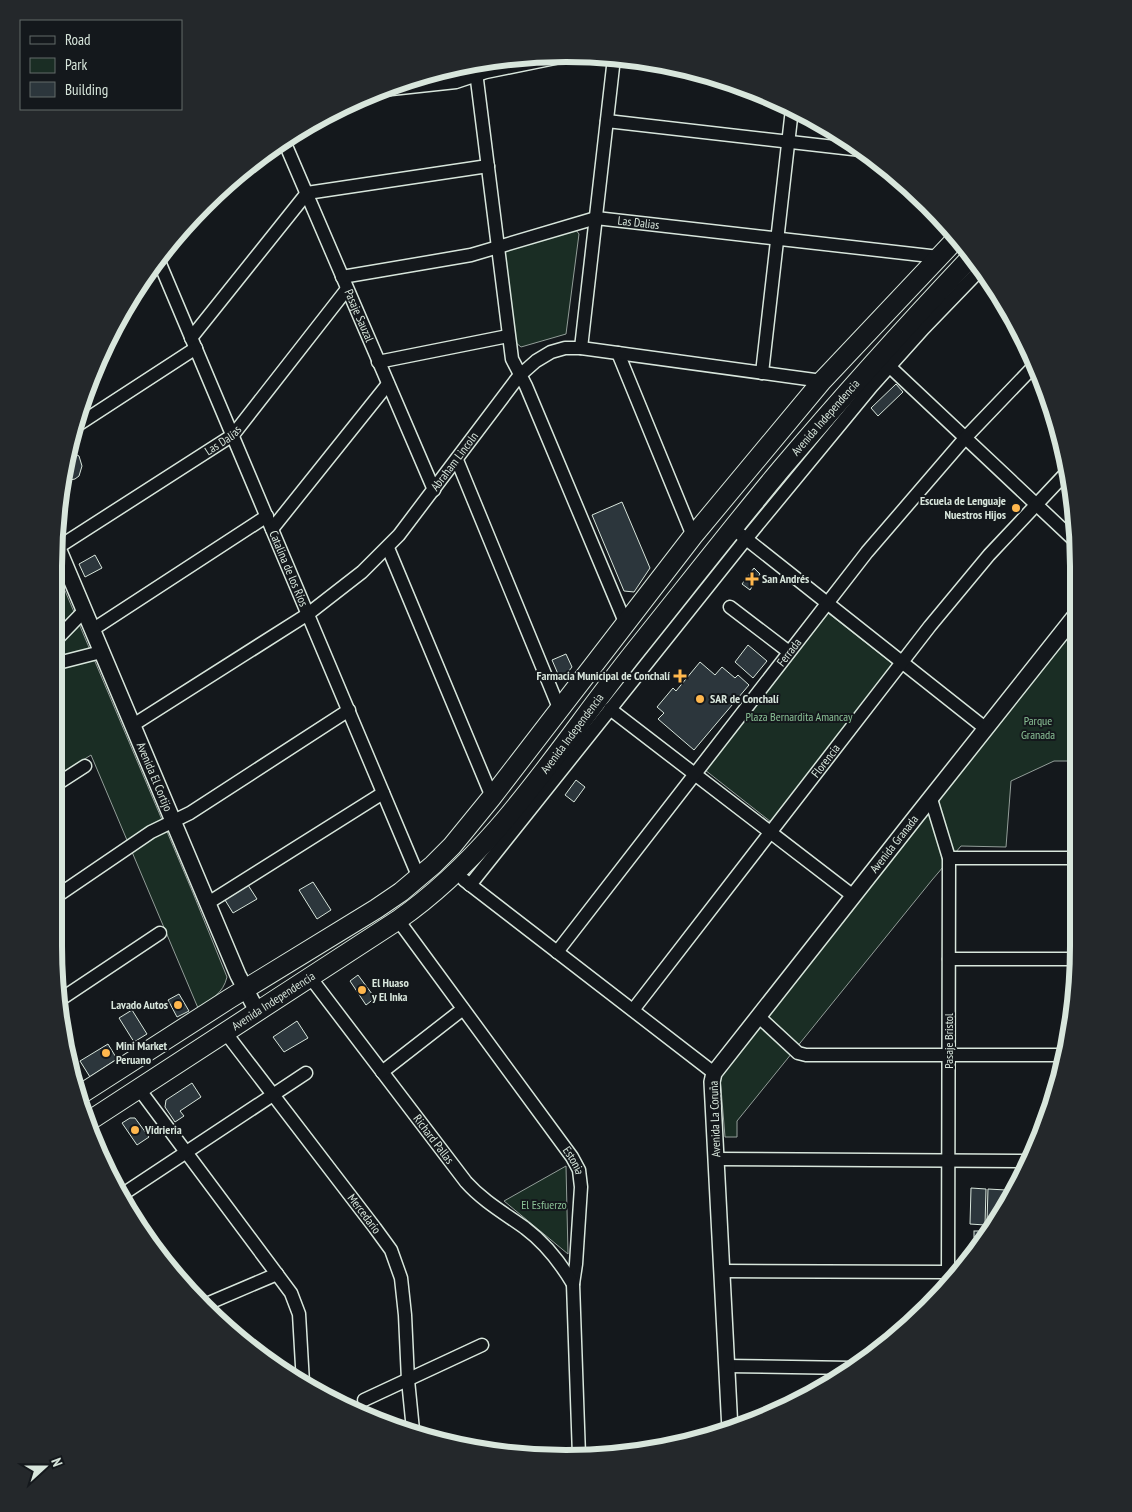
<svg xmlns="http://www.w3.org/2000/svg" width="1132" height="1512" viewBox="0 0 1132 1512" font-family="'PT Sans Narrow',sans-serif">
  <rect width="100%" height="100%" fill="#14181c"/>
  <g fill="#1a2d24" stroke="#939e99">
    <polygon points="576,230 579,234 566,334 521,347 515,342 504,248"/>
    <path d="M 55,567 L 193,893 L 227,977 C 223,994 211,999 198,1008 L 91,755 L 62,773 L 54,758 Z"/>
    <polygon points="828,613 893,664 771,822 705,770"/>
    <polygon points="1075,623 1076,761 1054,761 1011,781 1006,847 961,846 932,880 737,1121 737,1137 725,1137 720,1076"/>
    <polygon points="566,1166 568,1254 504,1201"/>
  </g>
  <g fill="#2c363c" stroke="#d8e6dc">
    <polygon points="896,384 903,392 878,416 871,408"/>
    <polygon points="68,450 79,456 82,466 79,476 75,479 65,481 63,481"/>
    <polygon points="622,502 650,568 634,592 624,591 592,515"/>
    <polygon points="95,555 102,568 85,577 79,564"/>
    <polygon points="754,568 760,574 750,590 742,584"/>
    <polygon points="748,645 767,661 753,678 735,662"/>
    <polygon points="566,654 572,667 561,681 552,660"/>
    <polygon points="700,662 715,675 722,667 735,678 738,675 749,685 694,750 658,719 664,713 657,707 673,688 676,691"/>
    <rect x="1071" y="765" width="5" height="55"/>
    <polygon points="576,780 585,787 574,802 565,795"/>
    <polygon points="313,882 331,910 317,919 299,890"/>
    <polygon points="248,885 257,899 233,913 225,900"/>
    <polygon points="358,975 375,998 366,1005 350,981"/>
    <polygon points="179,994 189,1011 177,1017 168,1000"/>
    <polygon points="132,1010 147,1034 134,1042 119,1018"/>
    <polygon points="297,1021 308,1038 284,1052 273,1037"/>
    <polygon points="108,1044 117,1059 90,1077 80,1061"/>
    <polygon points="192,1083 201,1097 180,1111 184,1116 175,1122 165,1107 166,1100"/>
    <polygon points="130,1118 135,1118 149,1137 137,1145 122,1123"/>
    <polygon points="971,1188 986,1189 985,1225 970,1224"/>
    <polygon points="988,1189 1006,1190 1005,1209 996,1221 987,1221"/>
    <polygon points="1008,1189 1015,1189 1008,1205"/>
    <rect x="974" y="1231" width="11" height="6"/>
    <polygon points="975,1241 982,1241 975,1250"/>
  </g>
  <g fill="none" stroke-linecap="round" stroke-linejoin="round">
    <g stroke="#d8e6dc" stroke-width="15">
      <g id="minor">
        <polyline points="475,64 512,359 526,386 625,622"/>
        <polyline points="382,90 456,82 486,72 565,56"/>
        <polyline points="607,121 861,150"/>
        <path id="s1" d="M 284,141 L 434,490"/>
        <path id="s2" d="M 158,259 L 419,878"/>
        <polyline points="148,272 160,264"/>
        <path id="s3" d="M 342,277 L 471,255 L 596,218 L 939,257"/>
        <polyline points="191,338 307,193 488,166"/>
        <polyline points="581,348 614,58"/>
        <polyline points="618,353 693,536"/>
        <polyline points="378,362 508,336"/>
        <polyline points="889,366 1074,540"/>
        <polyline points="762,373 792,109"/>
        <polyline points="73,428 196,348"/>
        <polyline points="457,460 559,708"/>
        <polyline points="272,529 388,384"/>
        <polyline points="740,534 985,728"/>
        <path id="s4" d="M 57,548 L 233,435 L 347,289"/>
        <polyline points="388,548 492,797"/>
        <polyline points="730,607 789,652"/>
        <polyline points="92,630 267,516"/>
        <polyline points="55,641 84,611"/>
        <polyline points="54,664 101,652"/>
        <polyline points="610,709 852,895"/>
        <path id="s5" d="M 133,725 L 308,614 L 362,572 L 399,535 L 519,376 L 536,361 L 551,352 L 565,348 L 581,348 L 822,381"/>
        <polyline points="54,786 85,766"/>
        <polyline points="931,799 949,858 948,1286"/>
        <polyline points="949,858 1076,858"/>
        <polyline points="464,880 714,1073"/>
        <polyline points="470,885 746,539 872,386 924,328 981,269"/>
        <polyline points="54,898 151,832 190,813 349,710"/>
        <polyline points="208,903 383,793"/>
        <path id="s6" d="M 398,920 L 572,1157 L 579,1170 L 581,1187 L 576,1264 L 573,1284 L 579,1456"/>
        <path id="s7" d="M 557,952 L 867,552 L 966,437 L 1036,364"/>
        <polyline points="949,959 1077,959"/>
        <path id="s8" d="M 310,977 L 466,1182 C 483,1201 504,1213 525,1228 C 545,1243 560,1262 573,1284"/>
        <polyline points="61,999 160,933"/>
        <path id="s9" d="M 633,1010 L 930,626 L 989,555 L 1067,472"/>
        <polyline points="758,1016 798,1053 806,1055 1065,1055"/>
        <path id="s10" d="M 225,1032 L 375,1228 L 391,1250 L 401,1278 L 405,1315 L 408,1380 L 413,1430"/>
        <polyline points="382,1072 463,1009"/>
        <polyline points="139,1089 291,1293 299,1314 303,1383"/>
        <polyline points="716,1159 1027,1161"/>
        <polyline points="120,1196 306,1073"/>
        <polyline points="722,1271 948,1272"/>
        <polyline points="202,1306 277,1274"/>
        <polyline points="726,1366 851,1368"/>
        <polyline points="364,1400 482,1345"/>
      </g>
    </g>
    <g stroke="#d8e6dc" stroke-width="18">
      <g id="tertiary">
        <path id="s11" d="M 55,541 L 238,975 L 257,1011"/>
        <path id="s12" d="M 730,1430 L 712,1082 L 714,1073 C 834,920 954,768 1075,616"/>
      </g>
    </g>
    <g stroke="#d8e6dc" stroke-width="21">
      <g id="primary">
        <polyline points="78,1096 229,999 376,909 401,892 433,865 452,846 492,797 693,536 822,381 957,238"/>
        <path id="s13" d="M 89,1121 L 398,920 C 497,851 560,745 634,652 C 683,591 731,529 781,469 C 843,396 907,325 973,255"/>
      </g>
    </g>
    <use href="#minor" stroke="#14181c" stroke-width="12"/>
    <use href="#tertiary" stroke="#14181c" stroke-width="15"/>
    <use href="#primary" stroke="#14181c" stroke-width="19"/>
  </g>
  <g fill="#ffb74d" stroke="#14181c" stroke-width="2">
    <circle cx="1016" cy="508" r="5"/>
    <path d="M749.5 571.5h5v5h5v5h-5v5h-5v-5h-5v-5h5z"/>
    <path d="M677.5 668.5h5v5h5v5h-5v5h-5v-5h-5v-5h5z"/>
    <circle cx="700" cy="699" r="5"/>
    <circle cx="362" cy="990" r="5"/>
    <circle cx="178" cy="1005" r="5"/>
    <circle cx="106" cy="1053" r="5"/>
    <circle cx="135" cy="1130" r="5"/>
  </g>
  <g text-anchor="middle" stroke-width="4" stroke-linejoin="round" paint-order="stroke">
    <g font-size="12" fill="#d8e6dc" stroke="#14181c">
      <text dy="4" stroke="none"><textPath href="#s3" startOffset="304">Las Dalias</textPath></text>
      <text dy="4" stroke="none"><textPath href="#s1" startOffset="190">Pasaje Sauzal</textPath></text>
      <text dy="4" stroke="none"><textPath href="#s13" startOffset="1030">Avenida Independencia</textPath></text>
      <text dy="4" stroke="none"><textPath href="#s4" startOffset="198">Las Dalias</textPath></text>
      <text dy="4" stroke="none"><textPath href="#s5" startOffset="420">Abraham Lincoln</textPath></text>
      <text dy="4" stroke="none"><textPath href="#s2" startOffset="336">Catalina de los Ríos</textPath></text>
      <text dy="4" stroke="none"><textPath href="#s7" startOffset="379">Ferrada</textPath></text>
      <text dy="4" stroke="none"><textPath href="#s13" startOffset="625">Avenida Independencia</textPath></text>
      <text dy="4" stroke="none"><textPath href="#s9" startOffset="315">Florencia</textPath></text>
      <text dy="4" stroke="none"><textPath href="#s11" startOffset="256">Avenida El Cortijo</textPath></text>
      <text dy="4" stroke="none"><textPath href="#s12" startOffset="649">Avenida Granada</textPath></text>
      <text dy="4" stroke="none"><textPath href="#s13" startOffset="220">Avenida Independencia</textPath></text>
      <text transform="translate(949 1041) rotate(-90)" y="4">Pasaje Bristol</text>
      <text transform="translate(715 1119) rotate(-92)" y="4">Avenida La Coruña</text>
      <text dy="4" stroke="none"><textPath href="#s8" startOffset="204">Richard Pallas</textPath></text>
      <text dy="4" stroke="none"><textPath href="#s6" startOffset="298">Estonia</textPath></text>
      <text dy="4" stroke="none"><textPath href="#s10" startOffset="229">Mercedario</textPath></text>
    </g>
    <g font-size="12" font-weight="bold" fill="#d8e6dc" stroke="#14181c" text-anchor="start">
      <text x="1006" y="505" text-anchor="end">Escuela de Lenguaje<tspan x="1006" dy="14">Nuestros Hijos</tspan></text>
      <text x="762" y="583">San Andrés</text>
      <text x="670" y="680" text-anchor="end">Farmacia Municipal de Conchalí</text>
      <text x="710" y="703">SAR de Conchalí</text>
      <text x="372" y="987">El Huaso<tspan x="372" dy="14">y El Inka</tspan></text>
      <text x="168" y="1009" text-anchor="end">Lavado Autos</text>
      <text x="116" y="1050">Mini Market<tspan x="116" dy="14">Peruano</tspan></text>
      <text x="145" y="1134">Vidrieria</text>
    </g>
    <g font-size="12" fill="#8ac095" stroke="#14181c">
      <text x="799" y="721">Plaza Bernardita Amancay</text>
      <text x="1038" y="725">Parque<tspan x="1038" dy="14">Granada</tspan></text>
      <text x="544" y="1209">El Esfuerzo</text>
    </g>
  </g>
  <path d="M0 0H1132V1512H0ZM566 62H566A504 504 0 0 1 1070 566V946A504 504 0 0 1 566 1450H566A504 504 0 0 1 62 946V566A504 504 0 0 1 566 62Z" fill="#24282b" fill-rule="evenodd"/>
  <path fill="none" stroke="#d8e6dc" stroke-width="6" d="M566 62H566A504 504 0 0 1 1070 566V946A504 504 0 0 1 566 1450H566A504 504 0 0 1 62 946V566A504 504 0 0 1 566 62Z"/>
  <rect x="20" y="20" width="162" height="90" fill="#14181c" stroke="#626a69"/>
  <rect x="30" y="36" width="25" height="8" fill="#14181c" stroke="#626a69"/>
  <text x="65" y="45" font-size="15" fill="#d8e6dc">Road</text>
  <rect x="30" y="58" width="25" height="15" fill="#1a2d24" stroke="#626a69"/>
  <text x="65" y="70" font-size="15" fill="#d8e6dc">Park</text>
  <rect x="30" y="82" width="25" height="15" fill="#2c363c" stroke="#626a69"/>
  <text x="65" y="95" font-size="15" fill="#d8e6dc">Building</text>
  <g transform="translate(45 1467) rotate(69)" stroke="#14181c" stroke-width="4" paint-order="stroke">
  <path d="M0-4L9 19L0 12L-9 19Z" fill="#d8e6dc"/>
  <text y="-8" font-size="14" font-weight="bold" text-anchor="middle" fill="#d8e6dc">N</text>
  </g>
</svg>
